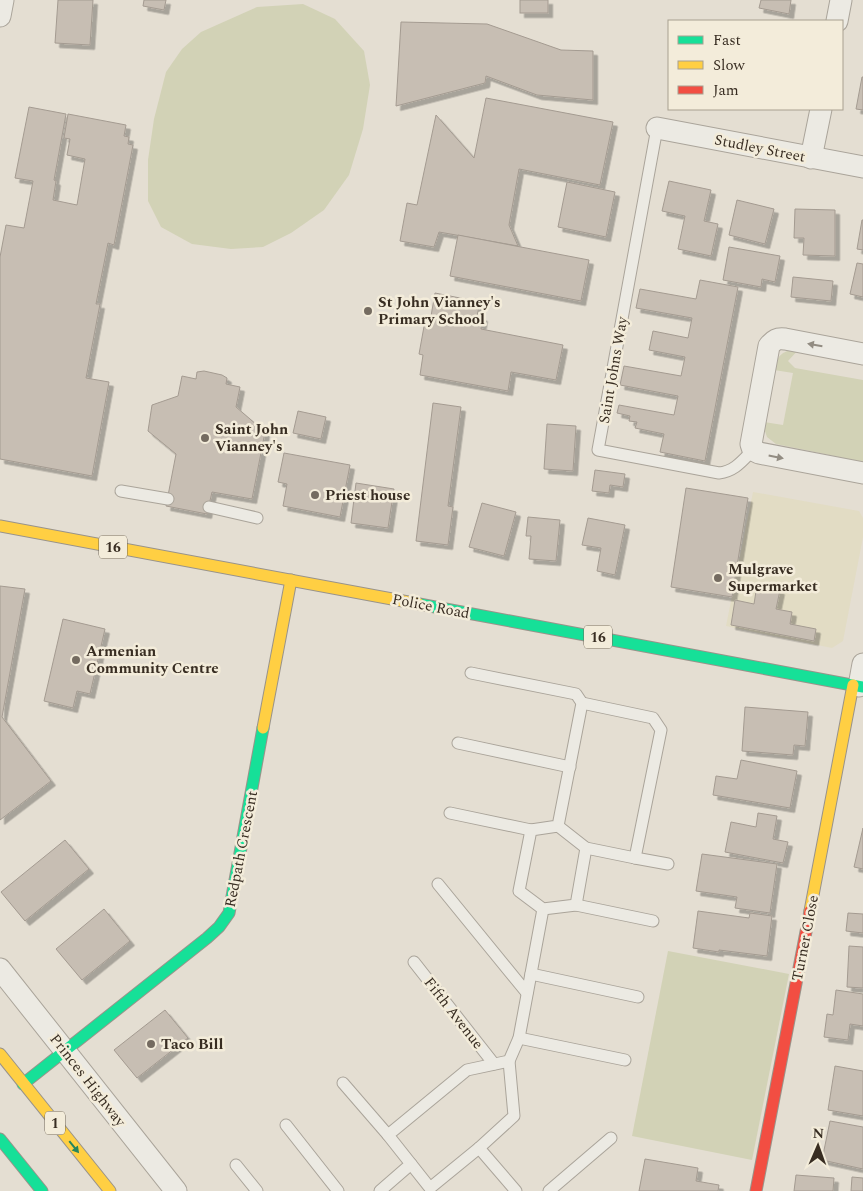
<svg xmlns="http://www.w3.org/2000/svg" width="863" height="1191" viewBox="0 0 863 1191" font-family="Spectral,serif">
  <defs>
    <filter id="shadow"><feDropShadow dx="4.5" dy="4.5" stdDeviation="0" flood-color="#0004"/></filter>
  </defs>
  <rect width="100%" height="100%" fill="#e4ded2"/>
  <polygon fill="#e2dcc4" points="753,492 859,511 863,518 863,537 843,641 832,648 726,626"/>
  <g fill="#d2d2b6">
    <polygon points="303,4 335,19 364,51 370,85 363,129 349,175 324,210 291,233 263,247 231,249 192,244 161,227 148,201 148,160 154,119 166,72 182,49 201,32 257,7"/>
    <path d="M 799,349 L 788,361 L 795,368 L 863,380 L 863,462 L 776,444 L 767,437 L 764,428 L 764,422 L 783,425 L 793,373 L 774,370 C 777,355 783,350 799,349 Z"/>
    <polygon points="668,951 789,974 752,1160 632,1136"/>
  </g>
  <g fill="#c7beb3" stroke="#a49b91" filter="url(#shadow)">
    <polygon points="58,0 93,0 90,45 55,43"/>
    <polygon points="144,0 166,0 164,10 143,6"/>
    <rect x="520" y="0" width="28" height="13"/>
    <polygon points="761,0 791,0 789,14 759,8"/>
    <polygon points="401,22 487,24 561,50 593,51 593,100 537,95 486,76 485,83 396,106"/>
    <polygon points="862,77 863,77 863,110 856,109"/>
    <polygon points="486,98 613,122 600,185 519,169 509,225 518,246 439,232 434,247 400,241 407,203 417,205 436,115 474,158"/>
    <polygon points="29,107 66,114 54,180 56,181 53,200 77,205 85,159 67,155 70,139 64,138 68,114 126,125 124,136 129,137 128,144 133,145 114,245 108,243 96,304 100,304 86,378 109,382 92,476 0,459 0,257 6,225 24,228 33,181 15,178"/>
    <polygon points="669,181 711,190 704,221 718,224 711,256 678,249 685,216 662,211"/>
    <polygon points="567,182 615,192 606,237 558,227"/>
    <polygon points="737,200 774,209 765,244 729,235"/>
    <polygon points="795,209 835,210 835,256 803,255 804,238 794,238"/>
    <polygon points="862,220 863,220 863,250 857,249"/>
    <polygon points="458,235 589,260 581,301 450,276"/>
    <polygon points="729,247 780,256 775,282 762,279 761,287 723,280"/>
    <polygon points="857,263 863,264 863,297 850,294"/>
    <polygon points="793,277 833,281 831,301 791,297"/>
    <polygon points="700,280 738,287 705,461 660,452 664,434 635,428 637,422 629,421 630,416 617,413 619,405 674,415 678,396 620,385 624,366 681,376 685,357 649,350 653,331 688,338 692,318 636,308 640,289 696,299"/>
    <polygon points="435,293 480,302 477,316 483,317 481,329 563,345 556,380 511,372 508,391 420,375 423,355 419,354 425,321 430,322"/>
    <polygon points="204,371 222,375 227,378 226,384 240,387 236,407 257,425 266,427 252,499 212,492 207,514 166,506 176,454 148,431 152,405 178,396 182,376 196,379 197,372"/>
    <polygon points="433,403 461,407 448,506 453,507 448,545 416,541"/>
    <polygon points="298,411 326,417 321,439 293,433"/>
    <polygon points="547,424 576,426 573,471 544,469"/>
    <polygon points="284,453 350,465 340,517 283,506 287,484 278,482"/>
    <polygon points="595,470 625,474 623,487 610,485 609,493 592,491"/>
    <polygon points="356,483 394,489 388,528 351,523"/>
    <polygon points="686,488 748,498 732,597 671,587"/>
    <polygon points="482,503 516,512 504,556 469,547"/>
    <polygon points="528,517 560,520 556,561 529,559 531,536 526,536"/>
    <polygon points="588,518 625,525 615,575 597,571 601,548 582,545"/>
    <polygon points="757,585 780,590 776,609 792,612 790,624 816,629 814,641 731,625 735,600 754,604"/>
    <polygon points="0,586 25,589 2,717 51,781 0,820"/>
    <polygon points="63,619 105,629 90,694 77,691 73,708 44,701"/>
    <polygon points="745,707 808,712 805,746 794,745 793,755 742,751"/>
    <polygon points="741,760 797,771 790,808 713,795 716,776 737,779"/>
    <polygon points="758,813 777,816 773,839 788,842 783,863 725,852 731,822 756,827"/>
    <polygon points="863,828 863,869 854,867"/>
    <polygon points="65,840 89,869 25,921 1,892"/>
    <polygon points="702,854 777,864 770,913 735,908 737,897 696,891"/>
    <polygon points="104,909 130,941 82,980 56,949"/>
    <polygon points="698,911 749,918 750,913 772,916 767,956 719,950 719,952 693,948"/>
    <polygon points="848,913 863,914 863,933 846,931"/>
    <polygon points="849,946 863,947 863,988 847,987"/>
    <polygon points="836,990 863,994 863,1026 850,1024 848,1040 824,1037 827,1014 833,1015"/>
    <polygon points="165,1010 188,1038 137,1078 114,1050"/>
    <polygon points="835,1066 863,1071 863,1116 828,1110"/>
    <polygon points="830,1121 863,1127 863,1169 822,1160"/>
    <polygon points="645,1159 698,1168 696,1181 719,1185 718,1191 639,1191"/>
    <polygon points="796,1175 834,1178 833,1191 794,1191"/>
    <polygon points="852,1177 863,1178 863,1191 851,1191"/>
  </g>
  <g fill="none" stroke-linecap="round" stroke-linejoin="round">
    <g stroke="#aaa49a" stroke-width="13">
      <g id="lane">
        <path d="M 657,128 L 598,450 L 719,473 C 735,471 742,461 753,450"/>
        <polyline points="121,491 168,499"/>
        <polyline points="209,507 257,518"/>
        <polyline points="471,673 576,694 582,703 558,826 531,830 519,891 543,909 576,905 586,848"/>
        <polyline points="458,743 570,767"/>
        <polyline points="450,813 531,830"/>
        <polyline points="558,826 586,848 635,858 661,730 653,718 582,703"/>
        <polyline points="635,858 668,864"/>
        <polyline points="438,884 527,993"/>
        <polyline points="576,905 653,921"/>
        <polyline points="414,962 494,1064"/>
        <polyline points="531,974 638,997"/>
        <polyline points="519,1038 625,1060"/>
        <polyline points="343,1083 388,1135"/>
        <polyline points="286,1125 338,1191"/>
        <polyline points="479,1148 516,1191"/>
        <polyline points="411,1164 430,1188 479,1148 514,1116 509,1061"/>
        <polyline points="236,1165 257,1191"/>
        <polyline points="380,1191 411,1164 388,1135 467,1070 509,1061 519,1038 543,909"/>
        <polyline points="549,1191 611,1138"/>
      </g>
    </g>
    <g stroke="#aaa49a" stroke-width="23">
      <g id="street">
        <polyline points="0,16 3,0"/>
        <polyline points="837,21 841,0"/>
        <polyline points="657,128 863,167"/>
        <polyline points="811,158 821,109"/>
        <path d="M 863,354 L 785,339 C 777,338 774,340 769,346 L 751,444 L 753,450 L 759,453 L 863,473"/>
        <polyline points="859,686 863,664"/>
        <polyline points="0,969 176,1191"/>
      </g>
    </g>
    <g stroke="#99938a" stroke-width="13">
      <g id="fast">
        <polyline points="419,604 863,687"/>
        <polyline points="23,1084 207,938 219,927 229,913 263,728"/>
        <polyline points="0,1139 42,1191"/>
      </g>
    </g>
    <g stroke="#99938a" stroke-width="13">
      <g id="slow">
        <polyline points="0,526 419,604"/>
        <polyline points="263,728 291,580"/>
        <polyline points="810,911 853,685"/>
        <polyline points="0,1054 110,1191"/>
      </g>
    </g>
    <g stroke="#99938a" stroke-width="13">
      <polyline id="jam" points="756,1191 810,911"/>
    </g>
    <use href="#lane" stroke="#eceae3" stroke-width="11"/>
    <use href="#street" stroke="#eceae3" stroke-width="21"/>
    <use href="#fast" stroke="#16e098" stroke-width="11"/>
    <use href="#slow" stroke="#ffcf43" stroke-width="11"/>
    <use href="#jam" stroke="#f24e42" stroke-width="11"/>
  </g>
  <defs><path id="oneway-solid" d="M-6-.8H1V-3.2L6.5 0L1 3.2V.8H-6Z" transform="scale(1.25)"/></defs>
  <g fill="#928c82">
    <use href="#oneway-solid" transform="translate(815 345) rotate(-170)"/>
    <use href="#oneway-solid" transform="translate(776 457) rotate(11)"/>
  </g>
  <use fill="#27865d" href="#oneway-solid" transform="translate(74 1147) rotate(51)"/>
  <g fill="#746b60" stroke="#f3ecda" stroke-width="2">
    <circle cx="368" cy="311" r="5"/>
    <circle cx="205" cy="438" r="5"/>
    <circle cx="315" cy="495" r="5"/>
    <circle cx="718" cy="578" r="5"/>
    <circle cx="76" cy="660" r="5"/>
    <circle cx="151" cy="1044" r="5"/>
  </g>
  <g text-anchor="middle" stroke-width="5" stroke-linejoin="round" paint-order="stroke">
    <g fill="#f3ecda" stroke="#706659" stroke-width="1">
      <rect x="99" y="535.5" width="28" height="23" rx="4"/>
      <rect x="584" y="625.5" width="28" height="23" rx="4"/>
      <rect x="45" y="1111.5" width="20" height="23" rx="4"/>
    </g>
    <g font-size="14" font-weight="bold" fill="#382d22">
      <text x="113" y="552">16</text>
      <text x="598" y="642">16</text>
      <text x="55" y="1128">1</text>
    </g>
    <g font-size="15" fill="#382d22" stroke="#f3ecda">
      <text transform="translate(760 148) rotate(11)" y="5">Studley Street</text>
      <text transform="translate(613 370) rotate(-80)" y="5">Saint Johns Way</text>
      <text transform="translate(431 606) rotate(11)" y="5">Police Road</text>
      <text transform="translate(241 849) rotate(-79)" y="5">Redpath Crescent</text>
      <text transform="translate(805 938) rotate(-79)" y="5">Turner Close</text>
      <text transform="translate(454 1013) rotate(52)" y="5">Fifth Avenue</text>
      <text transform="translate(88 1080) rotate(52)" y="5">Princes Highway</text>
    </g>
    <g font-size="15" font-weight="bold" fill="#382d22" stroke="#f3ecda" text-anchor="start">
      <text x="378" y="307">St John Vianney's<tspan x="378" dy="17">Primary School</tspan></text>
      <text x="215" y="434">Saint John<tspan x="215" dy="17">Vianney's</tspan></text>
      <text x="325" y="500">Priest house</text>
      <text x="728" y="574">Mulgrave<tspan x="728" dy="17">Supermarket</tspan></text>
      <text x="86" y="656">Armenian<tspan x="86" dy="17">Community Centre</tspan></text>
      <text x="161" y="1049">Taco Bill</text>
    </g>
  </g>
  <rect x="668" y="20" width="175" height="90" fill="#f3ecda" stroke="#a8a090"/>
  <rect x="678" y="36" width="25" height="8" fill="#16e098" stroke="#a8a090"/>
  <text x="713" y="45" font-size="15" fill="#382d22">Fast</text>
  <rect x="678" y="61" width="25" height="8" fill="#ffcf43" stroke="#a8a090"/>
  <text x="713" y="70" font-size="15" fill="#382d22">Slow</text>
  <rect x="678" y="86" width="25" height="8" fill="#f24e42" stroke="#a8a090"/>
  <text x="713" y="95" font-size="15" fill="#382d22">Jam</text>
  <g transform="translate(818 1146) rotate(2)" stroke="#f3ecda" stroke-width="4" paint-order="stroke">
  <path d="M0-4L9 19L0 12L-9 19Z" fill="#382d22"/>
  <text y="-8" font-size="14" font-weight="bold" text-anchor="middle" fill="#382d22">N</text>
  </g>
</svg>
